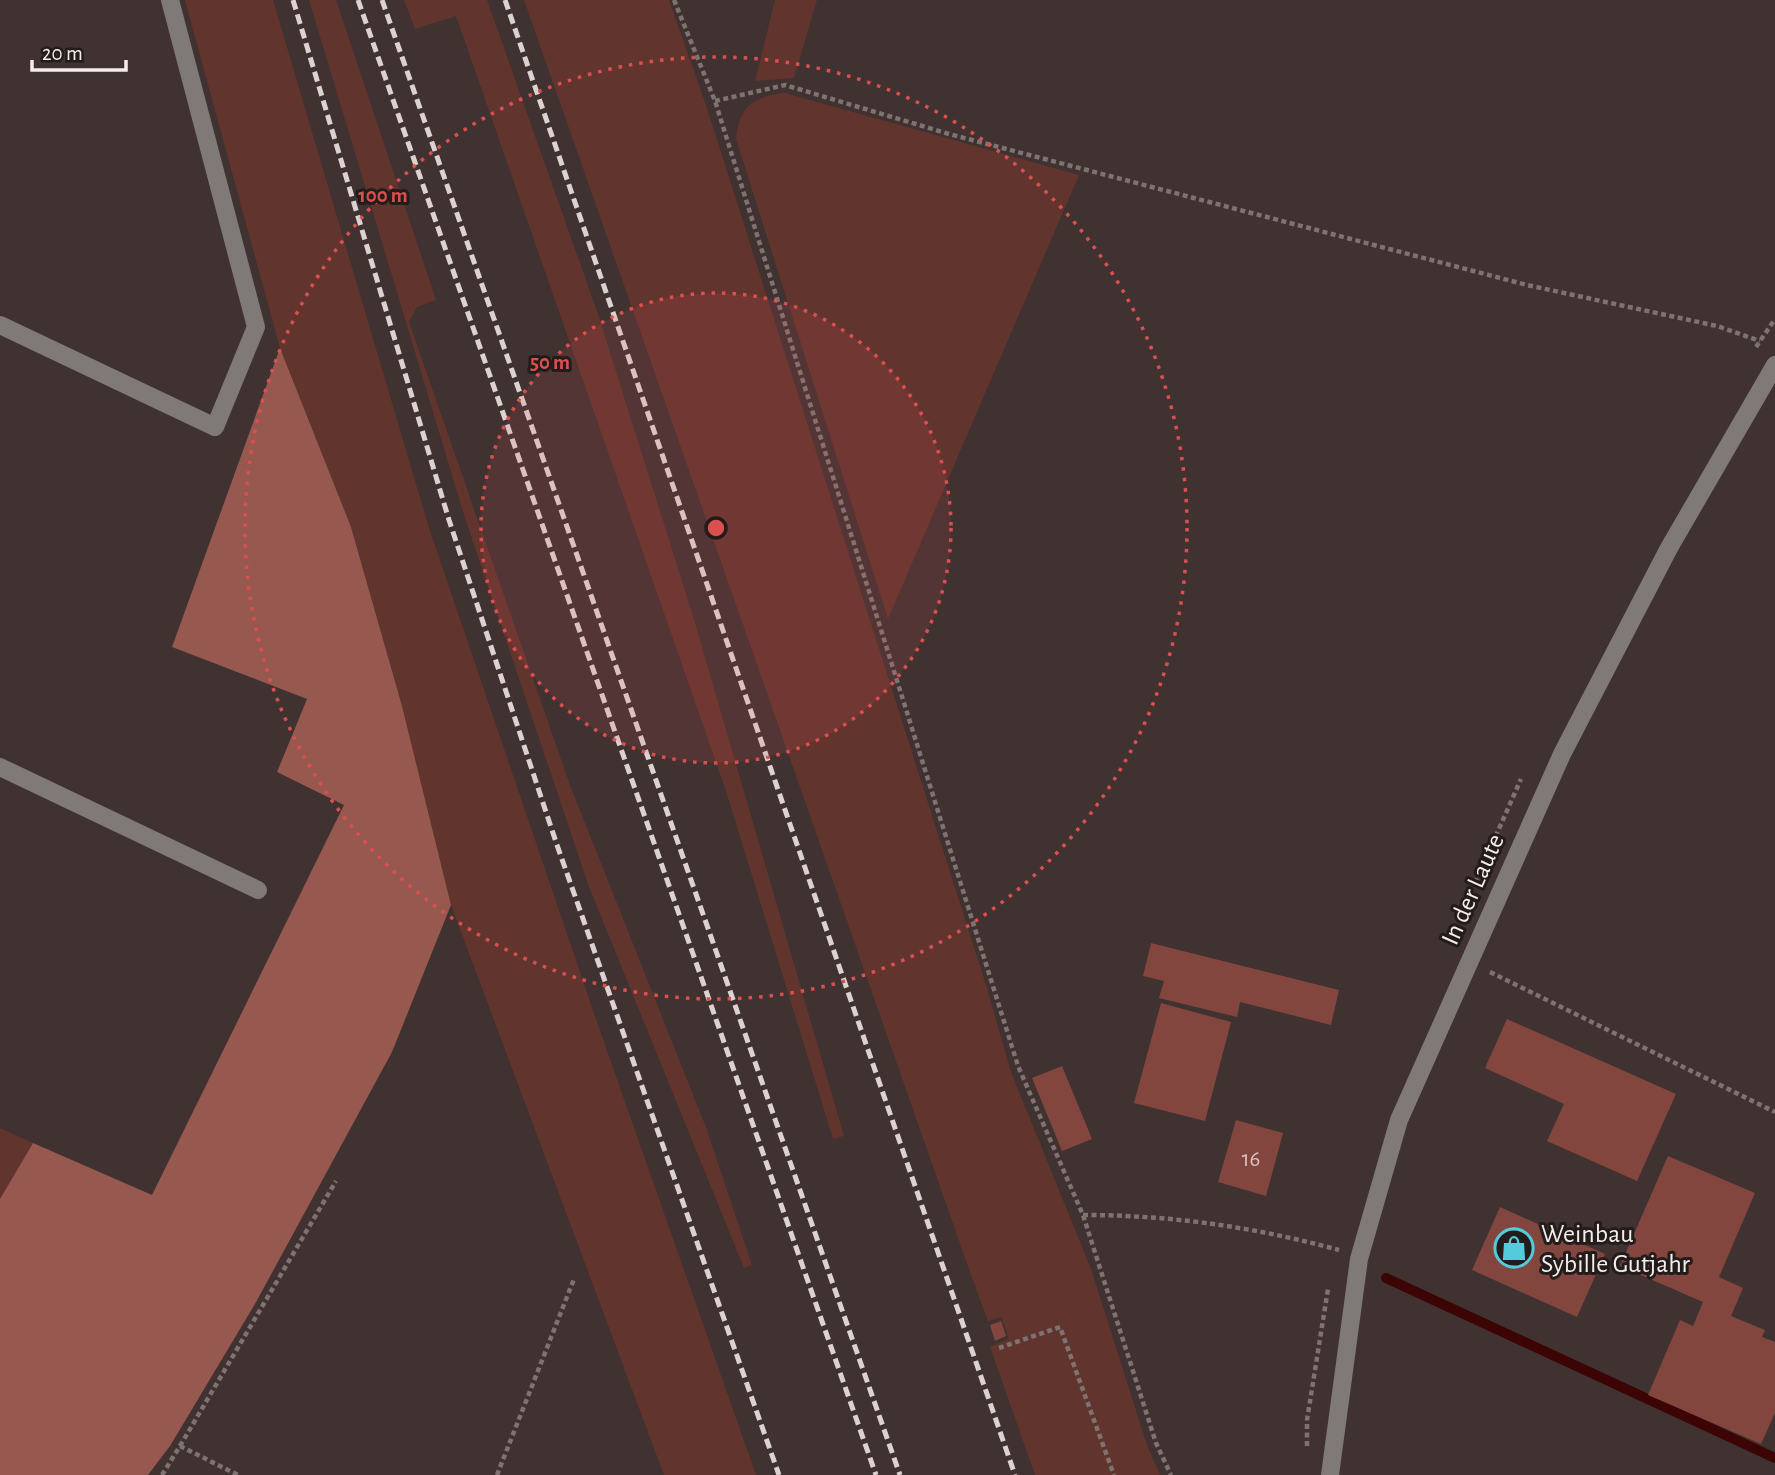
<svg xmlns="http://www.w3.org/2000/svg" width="1775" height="1475" viewBox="0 0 1775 1475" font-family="'Alegreya Sans',sans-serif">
  <rect width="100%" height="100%" fill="#3f3230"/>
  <g fill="#62342e">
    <polygon points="185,0 273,0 429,528 597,1022 756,1475 664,1475 451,905 402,706 351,527 280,348"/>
    <polygon points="309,0 336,0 436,300 417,307 409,322 570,785 707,1130 752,1265 744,1268 589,887 464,515"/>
    <polygon points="404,0 487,0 598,314 693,616 844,1136 833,1139 726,791 456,16 415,29"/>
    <polygon points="524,0 669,0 706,105 986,985 1011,1072 1091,1269 1147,1445 1160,1475 1035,1475 990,1347 1009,1339 1001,1317 988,1321 971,1275"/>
    <polygon points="775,0 817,0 794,78 755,81"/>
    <path d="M 785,93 L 1079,175 L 888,619 L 736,139 C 739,107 753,96 785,93 Z"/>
    <polygon points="0,1128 33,1143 0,1199"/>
  </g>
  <polygon fill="#975850" points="280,348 351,527 402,706 451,905 392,1052 255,1304 170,1446 148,1475 0,1475 0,1199 33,1143 152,1195 344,805 277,772 307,699 172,647"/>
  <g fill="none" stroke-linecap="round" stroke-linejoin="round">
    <polyline stroke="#3c0404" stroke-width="10" points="1386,1278 1775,1458"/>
  </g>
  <g fill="#83463f">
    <polygon points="1151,943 1339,990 1331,1025 1240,1002 1237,1017 1159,998 1164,981 1143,976"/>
    <polygon points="1161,1003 1231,1022 1205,1121 1134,1103"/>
    <polygon points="1507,1019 1676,1094 1637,1181 1547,1141 1564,1104 1485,1068"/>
    <polygon points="1062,1066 1092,1139 1062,1151 1032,1078"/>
    <polygon points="1236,1120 1283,1133 1266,1196 1218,1182"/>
    <polygon points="1668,1156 1755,1193 1719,1277 1743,1288 1731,1316 1765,1330 1762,1337 1775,1342 1775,1413 1761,1444 1648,1395 1680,1320 1693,1326 1703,1302 1620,1266"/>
    <polygon points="1500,1207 1605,1254 1577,1317 1472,1270"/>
    <polygon points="1001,1321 1006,1336 995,1341 990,1325"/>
  </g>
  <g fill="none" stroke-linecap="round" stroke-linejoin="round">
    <g stroke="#7e7371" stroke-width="4.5" stroke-dasharray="5 3.5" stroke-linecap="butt">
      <polyline points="674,0 715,101 1018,1066 1083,1215 1156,1443 1171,1475"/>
      <polyline points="715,101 785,85 949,134 1527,285 1717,326 1760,341"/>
      <polyline points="1756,347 1775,319"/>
      <polyline points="1475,883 1521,779"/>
      <polyline points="1490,972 1775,1112"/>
      <path d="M 1083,1215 C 1170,1215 1255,1227 1339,1250"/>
      <polyline points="999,1348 1060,1327 1114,1475"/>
      <polyline points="180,1446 336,1181"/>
      <polyline points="1307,1446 1307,1420 1328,1289"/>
      <polyline points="162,1475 180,1446 238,1475"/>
      <polyline points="497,1475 574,1279"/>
    </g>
    <g stroke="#7f7978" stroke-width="18">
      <polyline points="0,325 215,427 256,327 170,0"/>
      <polyline points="0,767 258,890"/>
      <polyline points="1330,1475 1359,1259 1399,1120 1562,754 1669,548 1775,365"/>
    </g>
    <g stroke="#dbd2d1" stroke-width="5" stroke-dasharray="10 5" stroke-linecap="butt">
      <polyline points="293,0 449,520 557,845 779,1475"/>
      <polyline points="358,0 876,1475"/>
      <polyline points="382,0 900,1475"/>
      <polyline points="505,0 1015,1475"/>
    </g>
  </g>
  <circle cx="716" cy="528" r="235" fill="#dc4f4f" fill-opacity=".12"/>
  <g fill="none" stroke="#dc4f4f" stroke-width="3.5" stroke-dasharray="3.5 7">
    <circle cx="716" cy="528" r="235"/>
    <circle cx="716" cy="528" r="471"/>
  </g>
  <defs>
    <g id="shop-ring" transform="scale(2.0125)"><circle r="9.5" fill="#221c1b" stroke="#53cbdb" stroke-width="1.5"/><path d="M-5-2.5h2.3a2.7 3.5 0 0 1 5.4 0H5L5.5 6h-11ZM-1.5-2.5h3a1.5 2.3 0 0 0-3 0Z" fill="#53cbdb"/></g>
  </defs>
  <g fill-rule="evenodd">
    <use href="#shop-ring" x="1514" y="1248"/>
  </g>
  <g text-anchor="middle" stroke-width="6" stroke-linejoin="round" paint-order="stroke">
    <g font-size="23" fill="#d8c2c0">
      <text x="1251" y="1166">16</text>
    </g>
    <g font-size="26" fill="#f5eceb" stroke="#221c1b">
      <text transform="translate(1472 889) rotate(-66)" y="9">In der Laute</text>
    </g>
    <g font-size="26" fill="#f5eceb" stroke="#221c1b" text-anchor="start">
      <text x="1541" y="1242">Weinbau<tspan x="1541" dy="30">Sybille Gutjahr</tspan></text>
    </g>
  </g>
  <circle cx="716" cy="528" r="10" fill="#dc4f4f" stroke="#221c1b" stroke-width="3.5"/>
  <g font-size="21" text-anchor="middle" font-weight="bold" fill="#dc4f4f" stroke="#221c1b" stroke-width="6" stroke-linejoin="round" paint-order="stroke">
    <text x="383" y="202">100 m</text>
    <text x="550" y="369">50 m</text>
  </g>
  <path d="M32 60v10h94v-10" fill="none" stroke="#f5eceb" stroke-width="3.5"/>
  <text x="42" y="60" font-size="21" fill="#f5eceb" stroke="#221c1b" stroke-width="5" paint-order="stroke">20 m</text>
</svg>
